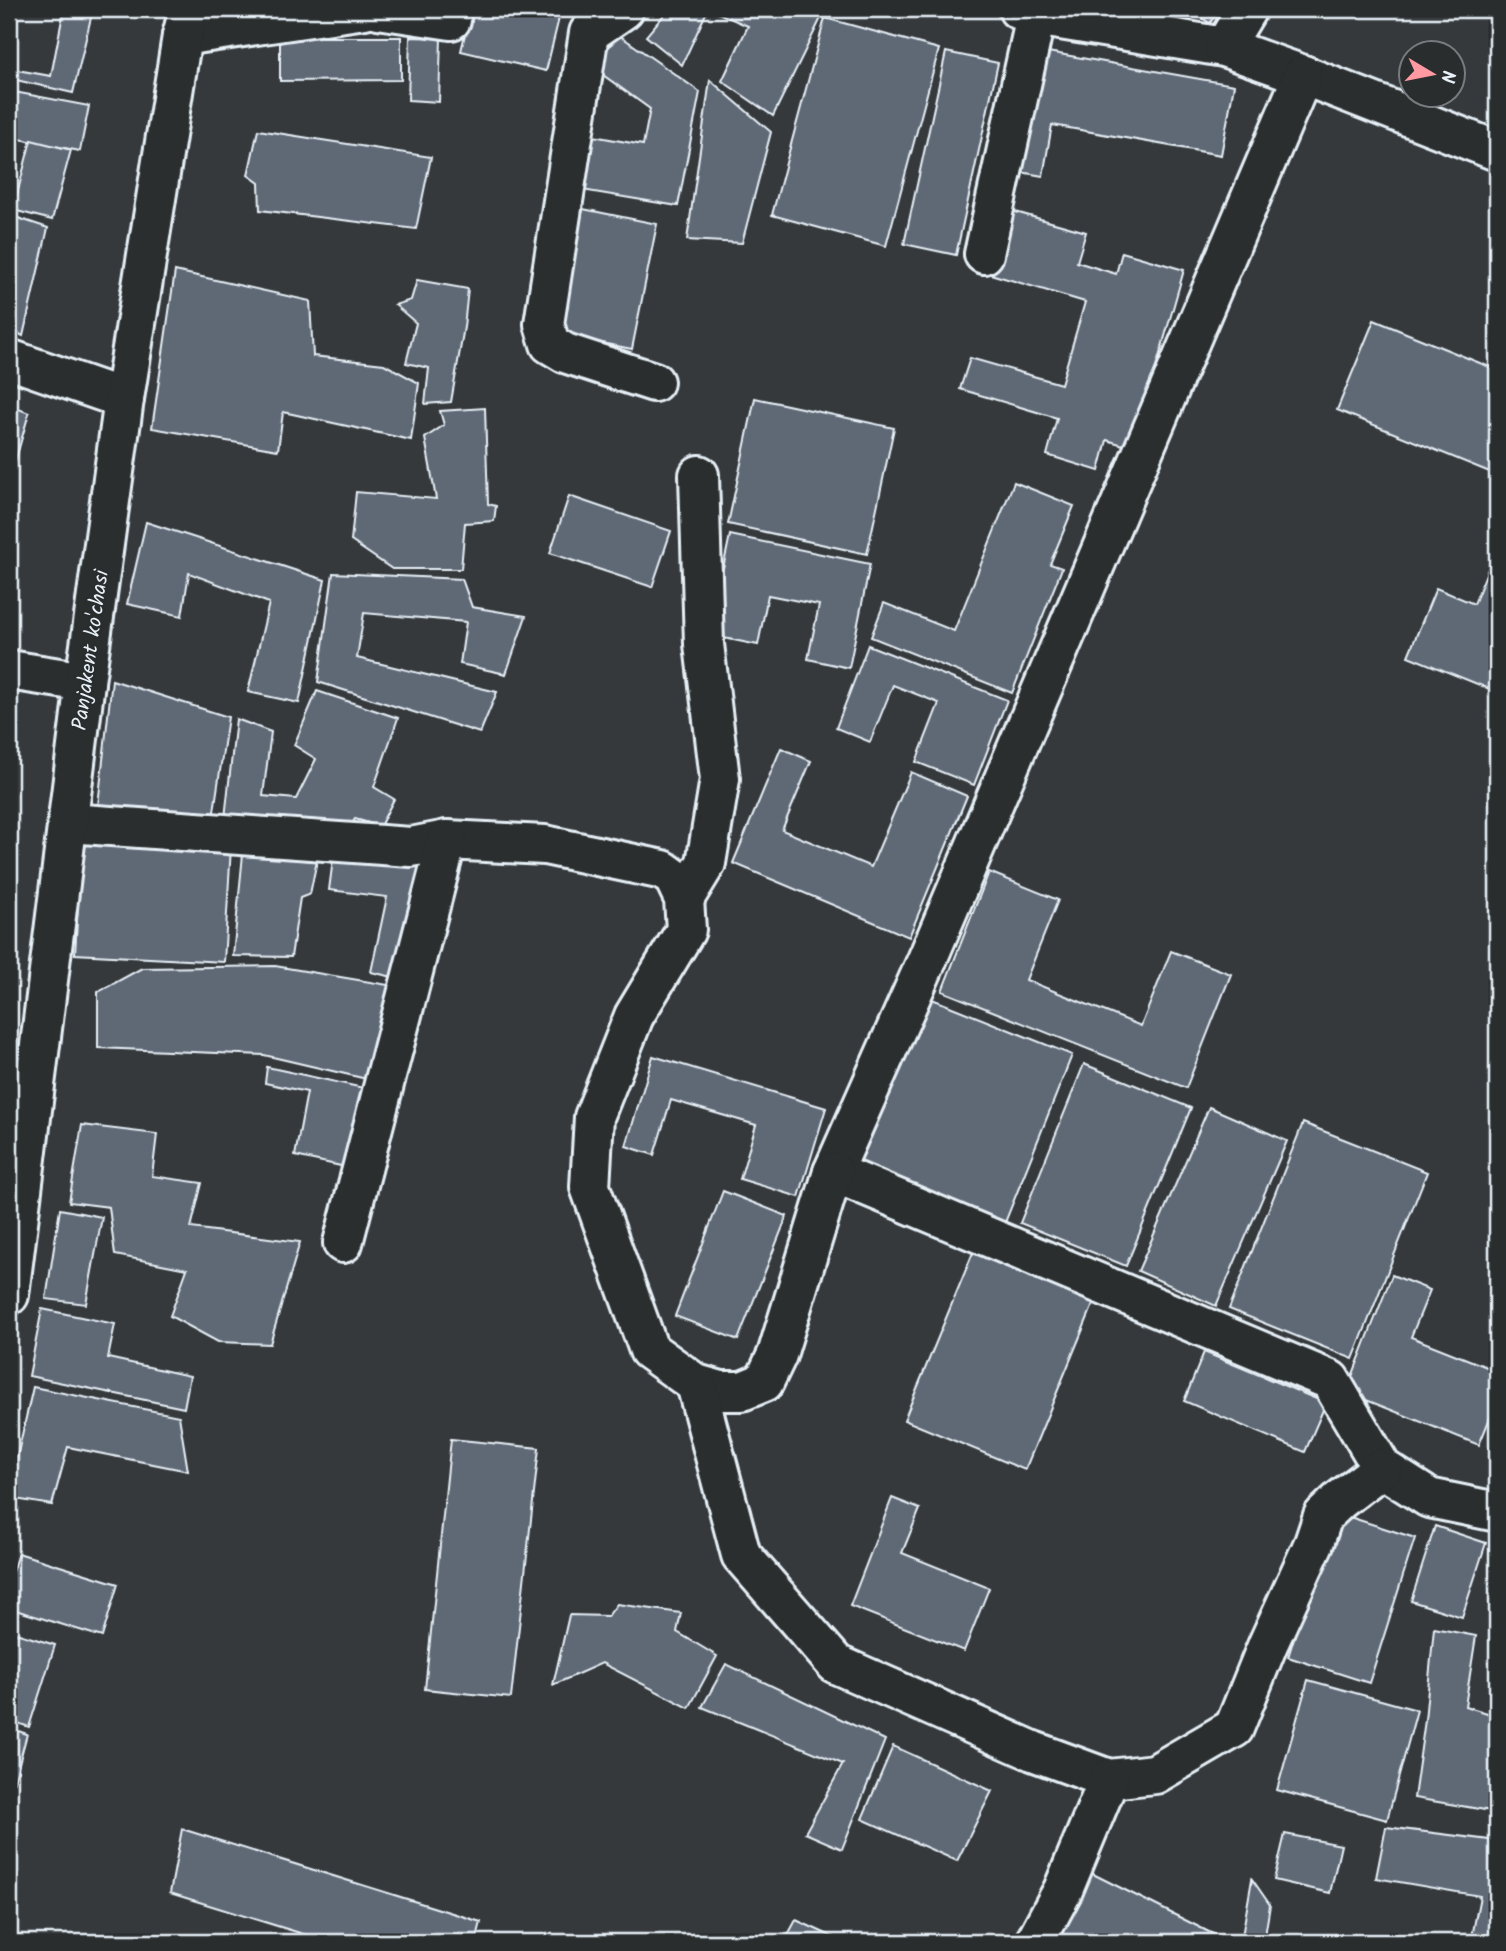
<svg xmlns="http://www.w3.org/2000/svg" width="1506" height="1951" viewBox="0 0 1506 1951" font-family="Kalam,sans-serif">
  <rect width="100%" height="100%" fill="#35393c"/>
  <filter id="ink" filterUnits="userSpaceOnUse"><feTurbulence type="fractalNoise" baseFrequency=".0143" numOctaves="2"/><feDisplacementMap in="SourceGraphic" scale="14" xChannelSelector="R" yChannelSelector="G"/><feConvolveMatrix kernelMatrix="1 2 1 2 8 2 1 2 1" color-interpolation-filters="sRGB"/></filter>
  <g filter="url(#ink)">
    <g fill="#5f6875" stroke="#e8f1f8" stroke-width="2">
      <polygon points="64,9 93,9 73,93 16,80 17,70 51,76"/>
      <polygon points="471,9 536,9 560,14 546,71 461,51"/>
      <polygon points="669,9 708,9 682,65 646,36"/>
      <polygon points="709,9 818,9 824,12 773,116 722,81 748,26"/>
      <polygon points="1188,9 1219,9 1210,23"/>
      <polygon points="825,18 939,49 886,246 772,215"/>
      <polygon points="619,35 700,92 678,206 576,189 582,134 643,145 650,109 592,67"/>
      <polygon points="280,37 401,37 401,80 280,81"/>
      <polygon points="410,37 441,38 439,102 408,100"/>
      <polygon points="1031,49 1234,85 1221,155 1052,125 1043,176 1009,170"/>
      <polygon points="946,52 998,63 956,255 904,244"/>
      <polygon points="710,80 771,132 742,243 687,240"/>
      <polygon points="9,91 89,106 80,151 9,137"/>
      <polygon points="258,130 431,157 416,229 260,210 259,183 248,175"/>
      <polygon points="31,140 71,150 52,220 13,210"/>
      <polygon points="583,209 657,224 632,349 557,334"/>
      <polygon points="1005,209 1086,232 1077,262 1116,274 1122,252 1184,270 1133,448 1107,440 1099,471 1047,455 1057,418 960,389 970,358 1061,384 1085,302 987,273"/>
      <polygon points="9,215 48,228 23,336 9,329"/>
      <polygon points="175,271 310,301 313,356 384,364 419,383 411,440 283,412 278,450 152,428"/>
      <polygon points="417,280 468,289 464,327 451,402 425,404 429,368 406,363 416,323 395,305 411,300"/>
      <polygon points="1374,320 1497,370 1497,475 1337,410"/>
      <polygon points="755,398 894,428 867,554 728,524"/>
      <polygon points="9,405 29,413 9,483"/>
      <polygon points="485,408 488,504 496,506 494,521 465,523 461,569 392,569 351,541 356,492 436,499 425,438 444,425 440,411"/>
      <polygon points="1014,482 1074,506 1050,564 1062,568 1012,693 871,637 884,603 954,631"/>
      <polygon points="569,496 671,531 652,587 550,553"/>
      <polygon points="146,522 325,580 299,703 248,692 269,603 189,573 182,616 127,604"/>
      <polygon points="730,535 870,564 849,668 808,659 819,605 768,595 758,645 709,635"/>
      <polygon points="1497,546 1497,692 1408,656 1436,588 1474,604"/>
      <polygon points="333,573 462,579 472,607 526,616 506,674 460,664 466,622 364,613 357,658 497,692 480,733 318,682"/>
      <polygon points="868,645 1007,700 974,785 916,762 939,703 893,685 870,742 836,728"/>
      <polygon points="112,680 228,717 212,825 97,814"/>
      <polygon points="317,691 398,718 374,787 394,799 380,826 355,819 345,835 224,827 236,719 271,732 263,796 296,799 316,759 294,745"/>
      <polygon points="781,748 811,761 782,830 871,867 911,772 967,796 909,937 733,863"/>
      <polygon points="82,839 231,847 224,962 75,954"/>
      <polygon points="244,844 319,851 310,894 300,898 291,957 233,956"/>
      <polygon points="333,859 429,865 393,977 371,972 387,897 329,890"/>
      <polygon points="989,872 1058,900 1026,980 1141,1026 1171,951 1231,974 1186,1088 942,991"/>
      <polygon points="275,966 394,986 371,1080 264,1055 98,1048 98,992 142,968"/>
      <polygon points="922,995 1072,1055 1004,1225 855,1166"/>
      <polygon points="653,1056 826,1108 799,1197 740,1179 756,1125 671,1100 654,1155 626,1146"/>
      <polygon points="1084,1064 1191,1108 1126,1266 1020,1223"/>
      <polygon points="267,1067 368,1089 350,1168 295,1156 307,1092 265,1083"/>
      <polygon points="1209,1107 1287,1141 1216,1306 1138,1271"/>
      <polygon points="1303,1123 1427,1172 1353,1359 1229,1309"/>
      <polygon points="82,1125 157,1134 152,1176 202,1183 191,1228 300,1242 270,1344 218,1342 170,1316 187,1269 115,1255 109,1207 69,1202"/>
      <polygon points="723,1191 787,1216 738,1340 675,1316"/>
      <polygon points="60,1209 102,1217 86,1304 46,1299"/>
      <polygon points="974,1250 1095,1300 1025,1470 904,1420"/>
      <polygon points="1392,1275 1430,1290 1411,1337 1497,1371 1497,1401 1479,1445 1346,1392"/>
      <polygon points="42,1309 115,1324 108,1358 190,1376 184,1408 29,1376"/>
      <polygon points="1204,1352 1326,1403 1305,1452 1184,1401"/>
      <polygon points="33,1387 179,1416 188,1471 68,1447 52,1505 9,1498 9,1492"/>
      <polygon points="1497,1429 1497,1451 1490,1448"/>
      <polygon points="451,1439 539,1448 511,1698 425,1689"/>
      <polygon points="892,1498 920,1509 902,1553 989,1588 964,1651 850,1606"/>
      <polygon points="1334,1512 1415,1538 1369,1683 1288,1657"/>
      <polygon points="1435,1526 1486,1543 1462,1617 1411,1601"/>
      <polygon points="18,1553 118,1584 102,1637 9,1608 9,1582"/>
      <polygon points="617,1604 681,1613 677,1632 717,1656 689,1708 602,1663 553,1685 569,1615 608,1616"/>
      <polygon points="1434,1628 1476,1636 1465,1706 1497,1716 1497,1812 1414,1798 1425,1720"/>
      <polygon points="9,1631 55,1645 29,1727 9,1720"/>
      <polygon points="726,1664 885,1740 842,1849 805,1833 843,1764 702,1707"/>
      <polygon points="1308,1680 1417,1710 1387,1820 1277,1790"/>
      <polygon points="9,1728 27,1734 14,1782 9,1781"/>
      <polygon points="893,1746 992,1791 957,1861 862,1819"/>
      <polygon points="1386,1827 1497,1841 1497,1942 1471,1942 1480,1896 1376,1878"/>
      <polygon points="182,1829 481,1922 476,1942 329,1942 170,1893"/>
      <polygon points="1285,1834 1341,1845 1330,1893 1274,1880"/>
      <polygon points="1087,1871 1229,1942 1049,1942"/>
      <polygon points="1252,1879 1270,1905 1264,1942 1241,1942"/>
      <polygon points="796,1920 844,1942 784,1942"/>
    </g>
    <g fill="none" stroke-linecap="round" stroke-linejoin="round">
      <g stroke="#e8f1f8" stroke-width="44">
        <g id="minor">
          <polyline points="378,9 451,20"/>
          <polyline points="624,9 589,33 544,324 550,344 565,353 654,382"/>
          <polyline points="1018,9 1036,16 1224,47 1303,75 1497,151"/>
          <polyline points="182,36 365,9"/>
          <polyline points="1224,47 1247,9"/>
          <polyline points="1303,75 927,960 833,1172 1330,1380 1382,1468 1429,1498 1497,1512"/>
          <polyline points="984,254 1036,16"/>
          <polyline points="9,670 85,682"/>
          <polyline points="68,823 411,847 447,840 545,845 663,870 674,878 684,899 686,930 634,1016 594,1117 590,1187 649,1350 696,1384 721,1391 742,1391 764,1382 777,1355 833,1172"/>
          <polyline points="684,899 706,863 720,779 704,644 699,475"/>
          <polyline points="343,1243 447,840"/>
          <polyline points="696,1384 741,1555 836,1664 1033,1751 1109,1779 1155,1774 1234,1728 1268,1644 1314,1543 1323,1516 1340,1500 1382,1468"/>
          <polyline points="1035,1942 1063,1890 1109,1779"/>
        </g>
      </g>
      <g stroke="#e8f1f8" stroke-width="44">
        <polyline id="secondary" points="9,359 124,399"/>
      </g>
      <g stroke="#e8f1f8" stroke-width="44">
        <polyline id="primary" points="9,1295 85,682 124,399 182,36 189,9"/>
      </g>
      <use href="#minor" stroke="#2a2d2e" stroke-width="38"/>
      <use href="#secondary" stroke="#2a2d2e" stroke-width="38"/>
      <use href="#primary" stroke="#2a2d2e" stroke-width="38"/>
    </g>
  </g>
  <g text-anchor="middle" stroke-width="5" stroke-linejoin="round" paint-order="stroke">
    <g font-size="21" fill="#e8f1f8" stroke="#2a2d2e">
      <text transform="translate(90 650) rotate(-82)" y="7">Panjakent ko'chasi</text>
    </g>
  </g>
  <rect width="1506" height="1951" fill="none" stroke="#2a2d2e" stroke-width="35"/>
  <rect x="18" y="18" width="1471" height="1916" fill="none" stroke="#e8f1f8" stroke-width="2.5" filter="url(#ink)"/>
  <g transform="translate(1432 74) rotate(100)"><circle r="33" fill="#2a2d2e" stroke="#767b7f" stroke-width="2"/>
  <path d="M0-5L12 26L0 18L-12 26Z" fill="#ff9aa2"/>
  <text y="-10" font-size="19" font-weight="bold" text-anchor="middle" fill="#e8f1f8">N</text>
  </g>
</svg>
